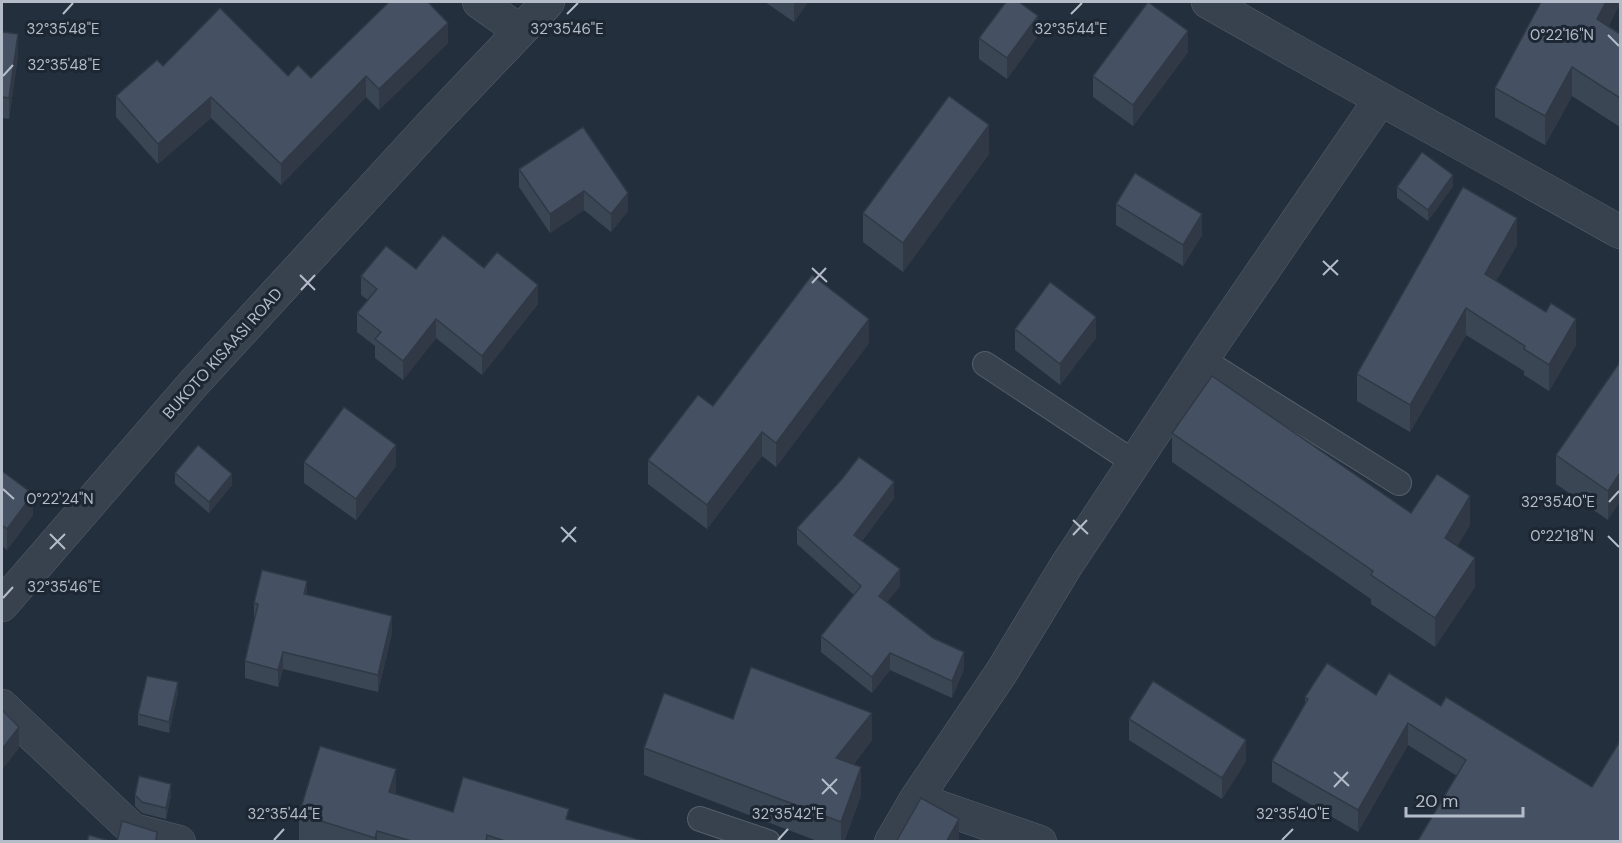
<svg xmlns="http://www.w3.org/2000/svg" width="1622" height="843" viewBox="0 0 1622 843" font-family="'DM Sans',sans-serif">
  <rect width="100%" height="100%" fill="#242f3e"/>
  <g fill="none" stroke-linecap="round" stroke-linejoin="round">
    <g stroke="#565f6c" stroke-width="26">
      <g id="service">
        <polyline points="1203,360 1399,483"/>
        <polyline points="985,364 1135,463"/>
        <polyline points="700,819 768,842"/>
      </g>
    </g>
    <g stroke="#565f6c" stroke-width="34">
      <g id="minor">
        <polyline points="479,2 520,31"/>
        <path d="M 1208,2 C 1344,80 1483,155 1620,232"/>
        <polyline points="2,605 193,384 430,126 548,2"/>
        <polyline points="2,706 133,830 179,842"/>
        <polyline points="916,799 1040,842"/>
        <polyline points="891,842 916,799 1001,673 1066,566 1214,342 1380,100"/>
      </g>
    </g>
    <use href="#service" stroke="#38414e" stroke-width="24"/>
    <use href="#minor" stroke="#38414e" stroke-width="33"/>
  </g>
  <g fill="#3b4654">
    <polygon points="765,2 808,2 794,22"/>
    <polygon points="1608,27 1620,34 1620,127 1572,96 1545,145 1495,117 1495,88"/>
    <polygon points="2,32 18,55 9,119 2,118"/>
    <polygon points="1038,36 1007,79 979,59 979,38"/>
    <polygon points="448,43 379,110 366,97 281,185 211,118 158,164 116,117 116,96 163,66 311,78"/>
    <polygon points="1188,52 1133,126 1093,97 1093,76"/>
    <polygon points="583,127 628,211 611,232 584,210 550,233 519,187 519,169"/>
    <polygon points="989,154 903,272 863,242 863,213"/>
    <polygon points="1453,186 1428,221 1397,198 1397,187"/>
    <polygon points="1116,204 1202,235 1183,266 1116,225"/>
    <polygon points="1517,245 1496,281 1576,345 1549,391 1524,375 1524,371 1466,335 1410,432 1357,401 1357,374"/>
    <polygon points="484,268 538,304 482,375 436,338 403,380 375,358 375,346 357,332 357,313 368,300 361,295 361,276 416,269"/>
    <polygon points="1015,329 1096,338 1060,385 1015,350"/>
    <polygon points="869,343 776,467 762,456 707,529 648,484 648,460 713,406"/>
    <polygon points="1620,362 1608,520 1556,484 1556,455"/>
    <polygon points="1172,433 1411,513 1470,525 1457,546 1475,587 1435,647 1371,604 1371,599 1172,462"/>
    <polygon points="304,462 396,466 356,520 304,483"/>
    <polygon points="2,471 33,515 7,550 2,546"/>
    <polygon points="175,473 232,485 209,513 175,484"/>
    <polygon points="894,498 862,541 900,586 887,602 964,669 952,698 890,670 872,693 821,652 821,636 854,595 797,544 797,528"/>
    <polygon points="307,595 392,633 378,692 283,669 278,687 245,678 245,661 255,620 254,620 254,603"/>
    <polygon points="178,693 169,733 138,725 138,714"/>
    <polygon points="1376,695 1620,842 1457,776 1408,745 1358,832 1272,782 1272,761 1305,703 1305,697"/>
    <polygon points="733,719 872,740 853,765 861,795 844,842 820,842 644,775 644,748"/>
    <polygon points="1129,719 1246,761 1222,799 1129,740"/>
    <polygon points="396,794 453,812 569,820 647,842 299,842 299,814"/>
    <polygon points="135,795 171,795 166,819 142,813 135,806"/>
  </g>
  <g fill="#303945">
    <polygon points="794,2 808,2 794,22"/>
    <polygon points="1606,2 1620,2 1620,4 1597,49 1597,19"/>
    <polygon points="1038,16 1038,36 1007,79 1007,58"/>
    <polygon points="448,23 448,43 379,110 379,89"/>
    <polygon points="1188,31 1188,52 1133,126 1133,105"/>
    <polygon points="18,34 18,55 9,119 9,98"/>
    <polygon points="1572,67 1572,96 1545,145 1545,116"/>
    <polygon points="366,76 366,97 281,185 281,164"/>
    <polygon points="211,97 211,118 158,164 158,144"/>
    <polygon points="989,125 989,154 903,272 903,243"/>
    <polygon points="1453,175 1453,186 1428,221 1428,210"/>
    <polygon points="584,191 584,210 550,233 550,214"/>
    <polygon points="628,193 628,211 611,232 611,214"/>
    <polygon points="1202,214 1202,235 1183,266 1183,245"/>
    <polygon points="1517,218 1517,245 1485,300 1485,274"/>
    <polygon points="538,285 538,304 482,375 482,356"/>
    <polygon points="1466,308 1466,335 1410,432 1410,405"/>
    <polygon points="1096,317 1096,338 1060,385 1060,364"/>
    <polygon points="436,319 436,338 403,380 403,361"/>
    <polygon points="869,319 869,343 776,467 776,443"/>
    <polygon points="1576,319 1576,345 1549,391 1549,365"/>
    <polygon points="762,432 762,456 707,529 707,505"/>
    <polygon points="396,445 396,466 356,520 356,499"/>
    <polygon points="1620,473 1620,502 1608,520 1608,491"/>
    <polygon points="232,474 232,485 209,513 209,502"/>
    <polygon points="894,482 894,498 854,551 854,535"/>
    <polygon points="33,494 33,515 7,550 7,529"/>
    <polygon points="1470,496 1470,525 1445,568 1445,538"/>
    <polygon points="1475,558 1475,587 1435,647 1435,618"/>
    <polygon points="900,569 900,586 879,612 879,596"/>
    <polygon points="307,581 307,598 304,594"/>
    <polygon points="392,616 392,633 378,692 378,675"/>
    <polygon points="283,652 283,669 278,687 278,670"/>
    <polygon points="964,652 964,669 952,698 952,681"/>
    <polygon points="890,653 890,670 872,693 872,677"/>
    <polygon points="178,682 178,693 169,733 169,722"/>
    <polygon points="872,713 872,740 836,786 836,758"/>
    <polygon points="1408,723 1408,745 1358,832 1358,810"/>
    <polygon points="19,727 19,748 2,770 2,749"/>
    <polygon points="1246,740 1246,761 1222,799 1222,778"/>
    <polygon points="861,767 861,795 844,842 841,842 841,822"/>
    <polygon points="396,769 396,797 389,792"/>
    <polygon points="171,784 171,795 166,819 166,808"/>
    <polygon points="959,819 959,842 946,842"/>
    <polygon points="377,831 377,842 375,842 375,838"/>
  </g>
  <g fill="#455162" stroke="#303945" stroke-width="1.5">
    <polygon points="389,2 428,2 448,23 379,89 366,76 281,164 211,97 158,144 116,96 157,60 163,66 220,8 288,76 298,65 311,78"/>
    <polygon points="1006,2 1019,2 1038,16 1007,58 979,38"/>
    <polygon points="1148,2 1188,31 1133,105 1093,76"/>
    <polygon points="1541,2 1606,2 1597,19 1620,34 1620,98 1572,67 1545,116 1495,88"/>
    <polygon points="2,32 18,34 9,98 2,97"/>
    <polygon points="949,96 989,125 903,243 863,213"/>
    <polygon points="583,127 628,193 611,214 584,191 550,214 519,169"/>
    <polygon points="1422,152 1453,175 1428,210 1397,187"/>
    <polygon points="1135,173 1202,214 1183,245 1116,204"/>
    <polygon points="1463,187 1517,218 1485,274 1546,312 1551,303 1576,319 1549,365 1524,349 1525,346 1466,308 1410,405 1357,374"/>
    <polygon points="443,235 484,268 497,252 538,285 482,356 436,319 403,361 375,339 381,332 357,313 377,289 361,276 386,246 416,269"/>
    <polygon points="812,275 869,319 776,443 762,432 707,505 648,460 698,395 713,406"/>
    <polygon points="1050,282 1096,317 1060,364 1015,329"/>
    <polygon points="1620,362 1620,473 1608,491 1556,455"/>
    <polygon points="1212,376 1411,513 1437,474 1470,496 1445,538 1475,558 1435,618 1371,575 1373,571 1172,433"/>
    <polygon points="344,407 396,445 356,499 304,462"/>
    <polygon points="198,445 232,474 209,502 175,473"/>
    <polygon points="859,457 894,482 854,535 900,569 879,596 933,638 964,652 952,681 890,653 872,677 821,636 861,586 797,528 842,479"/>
    <polygon points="2,471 33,494 7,529 2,525"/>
    <polygon points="262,570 307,581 304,594 392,616 378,675 283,652 278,670 245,661 258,604 254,603"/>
    <polygon points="1327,663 1376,695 1389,673 1441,706 1446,697 1592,787 1620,741 1620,842 1417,842 1466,760 1408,723 1358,810 1272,761 1308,699 1305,697"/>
    <polygon points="751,667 872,713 836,758 861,767 841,822 644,748 664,693 733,719"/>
    <polygon points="147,676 178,682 169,722 138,714"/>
    <polygon points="1153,681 1246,740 1222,778 1129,719"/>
    <polygon points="2,710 19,727 2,749"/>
    <polygon points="320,746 396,769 389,792 453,812 463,777 569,809 566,819 647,842 508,842 487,835 486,842 415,842 377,831 375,838 299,814"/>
    <polygon points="139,776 171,784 166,808 142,802 135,795"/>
    <polygon points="921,798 959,819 946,842 896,842"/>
    <polygon points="122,821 157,832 156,840 161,842 117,842"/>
    <polygon points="89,835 113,842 87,842"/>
  </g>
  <path fill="none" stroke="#b4bcc9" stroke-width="2" d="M 63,14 L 73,3M 567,14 L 578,3M 1071,14 L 1082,3M 1608,35 L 1619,46M 3,76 L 13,65M 1323,261 L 1338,275M 812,268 L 827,282M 300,275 L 315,290M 1323,275 L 1338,260M 812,283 L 826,268M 301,290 L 315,275M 3,489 L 14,499M 1609,502 L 1619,491M 1073,520 L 1088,534M 561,527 L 576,542M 50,534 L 65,549M 1073,535 L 1087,520M 1608,536 L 1619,547M 562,542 L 576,527M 50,549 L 65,534M 3,598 L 13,587M 1334,772 L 1349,786M 822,779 L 837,794M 1334,787 L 1348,772M 822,794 L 837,779M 274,840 L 284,829M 778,840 L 788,829M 1282,840 L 1293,829"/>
  <g text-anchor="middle" stroke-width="6" stroke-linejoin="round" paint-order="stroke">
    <g font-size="16" fill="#b4bcc9" stroke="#1d2633">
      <text transform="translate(222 353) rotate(-48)" y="6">BUKOTO KISAASI ROAD</text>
    </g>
  </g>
  <g font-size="15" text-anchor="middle" fill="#b4bcc9" stroke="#1d2633" stroke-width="6" stroke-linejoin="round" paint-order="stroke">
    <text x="63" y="34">32°35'48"E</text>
    <text x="567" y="34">32°35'46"E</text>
    <text x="1071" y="34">32°35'44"E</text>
    <text x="1562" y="40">0°22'16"N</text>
    <text x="64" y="70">32°35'48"E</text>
    <text x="60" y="504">0°22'24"N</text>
    <text x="1558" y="507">32°35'40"E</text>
    <text x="1562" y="541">0°22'18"N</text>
    <text x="64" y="592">32°35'46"E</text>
    <text x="284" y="819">32°35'44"E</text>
    <text x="788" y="819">32°35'42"E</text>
    <text x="1293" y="819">32°35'40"E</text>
  </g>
  <rect width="1622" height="843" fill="none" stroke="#b4bcc9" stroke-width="6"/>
  <path d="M1406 807v9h117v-9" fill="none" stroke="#b4bcc9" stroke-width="3"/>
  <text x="1415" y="807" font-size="18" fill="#b4bcc9" stroke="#1d2633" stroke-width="4.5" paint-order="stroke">20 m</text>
</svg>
